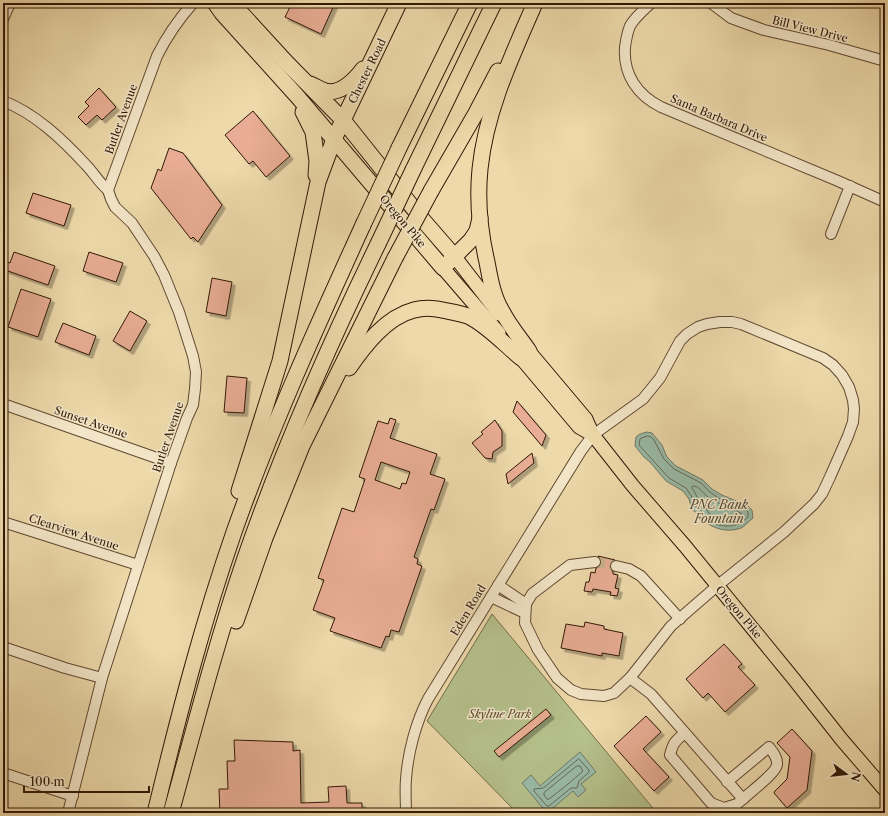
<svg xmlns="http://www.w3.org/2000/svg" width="888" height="816" viewBox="0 0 888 816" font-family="'Libre Caslon Text',serif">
  <defs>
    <filter id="shadow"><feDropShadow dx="3.5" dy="3.5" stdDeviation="0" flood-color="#0004"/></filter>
  </defs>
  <rect width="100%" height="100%" fill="#edd9aa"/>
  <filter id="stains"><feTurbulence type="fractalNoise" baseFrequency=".005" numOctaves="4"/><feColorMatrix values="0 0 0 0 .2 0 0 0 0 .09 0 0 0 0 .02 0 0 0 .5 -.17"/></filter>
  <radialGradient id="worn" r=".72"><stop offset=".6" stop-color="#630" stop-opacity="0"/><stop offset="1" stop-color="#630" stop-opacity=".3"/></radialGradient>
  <polygon fill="#b5c08b" stroke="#736c48" points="492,614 657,813 517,813 427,721"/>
  <g fill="#99baa7" stroke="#6f7967">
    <path d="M 647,432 L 652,433 L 662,445 L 667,457 L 676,466 L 703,480 L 712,489 L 722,495 L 748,506 L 752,510 L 753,518 C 749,521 745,526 741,528 C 728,533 713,529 703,520 C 698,515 699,513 692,510 L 689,499 L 683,491 L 666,481 L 650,462 L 644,457 L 635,446 L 636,437 L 640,434 Z"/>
    <polygon points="580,752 596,772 581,784 586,790 578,797 573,791 547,813 522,783 531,775 540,786"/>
  </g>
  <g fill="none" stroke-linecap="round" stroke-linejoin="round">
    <g stroke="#656956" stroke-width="1">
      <path d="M 648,436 L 651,437 L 654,440 L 664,459 L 674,469 L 701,483 L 710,492 L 720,499 L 746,510 L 748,512 L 748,517 C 746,519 743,521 740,523 C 730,529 712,526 704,516 C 701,511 701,510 696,507 L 692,497 L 686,488 L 669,478 L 639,445 L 640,439 Z"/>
      <path d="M 693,486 C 700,486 702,493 708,497 C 718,504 730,508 741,513 L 741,516 C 732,523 718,523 710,514 C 707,512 707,508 704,506 C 703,505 701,504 699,502 C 697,498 696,493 692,488 Z"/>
      <polygon points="579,759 589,770 589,772 579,781 577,788 571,788 549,806 547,806 534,791 534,789 543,788"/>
      <path d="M 577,766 L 580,766 L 583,771 C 572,781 561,790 549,799 L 547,799 L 544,795 L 544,793 Z"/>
    </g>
  </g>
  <g fill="#e8ad94" stroke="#311806" fill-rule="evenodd" filter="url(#shadow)">
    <polygon points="292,3 335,3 321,34 285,17"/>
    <polygon points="99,88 116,107 102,120 97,115 86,125 78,117 89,106 85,102"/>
    <polygon points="253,111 290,156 266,177 253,161 249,164 225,135"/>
    <polygon points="169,148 183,153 222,205 198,242 193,237 191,239 151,188 158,169 161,171"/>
    <polygon points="33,193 71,205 64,226 26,213"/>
    <polygon points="14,252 55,266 48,285 5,270 7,262 10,263"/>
    <polygon points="89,252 123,263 116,282 83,271"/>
    <polygon points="212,278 232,282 226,316 206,312"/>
    <polygon points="21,289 51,299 38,337 8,327"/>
    <polygon points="130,311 147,321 130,351 113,341"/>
    <polygon points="63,323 96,336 89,355 55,342"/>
    <polygon points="227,376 247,378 244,413 224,412"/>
    <polygon points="517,401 546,435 542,446 513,412"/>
    <path d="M 390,418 L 396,420 L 390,438 L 437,454 L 430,474 L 445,479 L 434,510 L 431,509 L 414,557 L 418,559 L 417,564 L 422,566 L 399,632 L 391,630 L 389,637 L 386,636 L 381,648 L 330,631 L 335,618 L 313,610 L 324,580 L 318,578 L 342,508 L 354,512 L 365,479 L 359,477 L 378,421 L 388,424 ZM 381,462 L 410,472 L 406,484 L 402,483 L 400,489 L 375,480 Z"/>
    <polygon points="495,420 502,431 502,446 493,452 492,459 485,458 472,443 483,434 481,432"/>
    <polygon points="532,453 534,463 508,484 506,474"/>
    <polygon points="598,556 615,560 611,562 610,568 613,572 613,574 618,575 615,588 619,589 617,596 610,595 611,592 593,589 592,592 584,591 586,582 589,582 591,572 595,573 596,568 599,567 601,564 601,561"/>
    <polygon points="585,622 604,626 604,629 623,633 619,656 602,653 602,656 561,648 566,624 584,627"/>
    <polygon points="724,644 742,664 738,667 755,685 725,712 708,693 703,698 686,679"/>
    <polygon points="546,709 551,715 499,757 494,751"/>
    <polygon points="646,716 661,732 643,749 669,777 654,791 614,746"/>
    <polygon points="792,729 812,751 807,790 787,808 774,793 775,791 787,779 790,757 777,743"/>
    <polygon points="234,740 293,742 293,751 300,750 301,803 329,802 328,787 346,786 347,803 362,803 362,813 220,813 219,789 228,789 227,761 235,761"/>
  </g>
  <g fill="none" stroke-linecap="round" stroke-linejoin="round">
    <polyline stroke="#c7b289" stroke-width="10" stroke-dasharray="10 5" stroke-linecap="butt" points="595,562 616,566"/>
    <g stroke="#60482f" stroke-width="12">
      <g id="minor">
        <path d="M 651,3 C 644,10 635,17 630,26 C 627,33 626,40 625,47 C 623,74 637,95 661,107 L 838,181 L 885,202"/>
        <polyline points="711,3 731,18 764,30 829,45 885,61"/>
        <polyline points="3,19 10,3"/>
        <path d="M 3,101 C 35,113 63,140 86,165 C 94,173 99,183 108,190"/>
        <polyline points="831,234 850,186"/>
        <polyline points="3,404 171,463"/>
        <polyline points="3,522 138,565"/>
        <polyline points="616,566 629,569 641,576 680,619"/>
        <polyline points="498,585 526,604"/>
        <polyline points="491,597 525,613"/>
        <polyline points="3,647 65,668 102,678"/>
        <path d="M 630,678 L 651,694 L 743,799 C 750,792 775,774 777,765 C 778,758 773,752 769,747 L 727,782"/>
        <path d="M 685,733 C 675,741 673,743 670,755 L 711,803 L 724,808 L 737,804 L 743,799"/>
        <polyline points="3,773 73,796"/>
        <path d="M 68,813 L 102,678 L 171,463 L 187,418 L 193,405 L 195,389 L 196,372 L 193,356 L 179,312 L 164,275 L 154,256 L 132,223 L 115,207 L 111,199 L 108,190 L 157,56 C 167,36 178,20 193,3"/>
        <path d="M 406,813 C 406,802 405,790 406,779 C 408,752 416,722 428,699 L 581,451 L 593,435 L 643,399 L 660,378 L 680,341 L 687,334 L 698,327 L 707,324 L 720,322 L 732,322 L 741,324 L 823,358 L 833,365 L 842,375 L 849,387 L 853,400 L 854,409 L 853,422 L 848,436 L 830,477 L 822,494 L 814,504 L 784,532 L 717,586 L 671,626 L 630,678 L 614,693 L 604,696 L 581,694 L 571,690 L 557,678 L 538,650 L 525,623 L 526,604 L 532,594 L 570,565 L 595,562"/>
      </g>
    </g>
    <g stroke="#311806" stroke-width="15">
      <g id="major">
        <polyline points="455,257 499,314"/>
        <polyline points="443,268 499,333"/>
        <polyline points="522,343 586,419 593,435 633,486 685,546 793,678 842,740 885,790"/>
        <polyline points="515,351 579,427 593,435"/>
      </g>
    </g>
    <g stroke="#311806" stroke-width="17">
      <g id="highway">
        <polyline points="215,3 222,13 297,96 443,268 471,240 477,231 480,218"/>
        <polyline points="232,3 286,62 343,120 422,219 455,257"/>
        <path d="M 310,84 C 315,86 320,89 325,91 C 340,95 355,80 363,69"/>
        <polyline points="303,112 313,132 317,161 316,175"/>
        <polyline points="399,148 470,3"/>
        <polyline points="413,170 494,3"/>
        <polyline points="431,191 476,113 498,71"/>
        <path d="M 529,351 C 520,338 509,325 502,311 C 493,297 490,278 487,262 C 480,232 477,199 480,169 C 486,110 512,56 535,3"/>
        <path d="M 349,368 C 364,346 386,317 414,310 C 424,307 436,308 447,311 C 454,312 461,314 468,316 C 487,325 504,344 521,358"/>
        <polyline points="239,491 280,361 318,182 334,139 399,3"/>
        <polyline points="236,621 265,538 302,446 395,258"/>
        <path d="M 155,813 C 178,718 202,624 234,532 C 271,427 317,326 363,225"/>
        <path d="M 171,813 C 194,729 216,644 244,561 C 281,453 328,347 378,244"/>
      </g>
    </g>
    <use href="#minor" stroke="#f3e6c8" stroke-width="10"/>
    <use href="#major" stroke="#edd9aa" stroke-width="13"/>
    <use href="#highway" stroke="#edd9aa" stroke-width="15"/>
    <g stroke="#311806" stroke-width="17" stroke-linecap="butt">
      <g id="highway-bridge">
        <polyline points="363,225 399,148"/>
        <polyline points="378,244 413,170"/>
        <polyline points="395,258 431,191"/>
      </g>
    </g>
    <use href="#highway-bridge" stroke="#edd9aa" stroke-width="15"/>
  </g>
  <g text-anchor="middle" stroke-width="3" stroke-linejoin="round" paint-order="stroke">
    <g font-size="11" fill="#311806" stroke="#f3e6c8">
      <text transform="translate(810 29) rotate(14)" y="4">Bill View Drive</text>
      <text transform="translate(367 71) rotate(-64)" y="4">Chester Road</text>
      <text transform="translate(719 118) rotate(23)" y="4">Santa Barbara Drive</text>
      <text transform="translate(121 119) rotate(-70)" y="4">Butler Avenue</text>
      <text transform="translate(403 221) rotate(50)" y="4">Oregon Pike</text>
      <text transform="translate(91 422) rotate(19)" y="4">Sunset Avenue</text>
      <text transform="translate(168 437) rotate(-71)" y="4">Butler Avenue</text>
      <text transform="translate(74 532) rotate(18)" y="4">Clearview Avenue</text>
      <text transform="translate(468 610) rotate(-59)" y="4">Eden Road</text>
      <text transform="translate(739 612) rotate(50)" y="4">Oregon Pike</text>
    </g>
    <g font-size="11" font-style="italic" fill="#594a2e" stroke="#f3e6c8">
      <text x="500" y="718">Skyline Park</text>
    </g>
    <g font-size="12" font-style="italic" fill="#504936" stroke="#f3e6c8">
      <text x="719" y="509">PNC Bank<tspan x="719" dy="14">Fountain</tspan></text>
    </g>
  </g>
  <rect width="888" height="816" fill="none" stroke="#edd9aa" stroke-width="16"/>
  <rect x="4" y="4" width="880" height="808" fill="none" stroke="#311806" stroke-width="2"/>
  <rect x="8" y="8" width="872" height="800" fill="none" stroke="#311806"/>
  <g transform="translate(846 774) rotate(105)" stroke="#f3e6c8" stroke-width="3" paint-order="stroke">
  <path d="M0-3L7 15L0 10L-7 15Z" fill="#311806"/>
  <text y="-6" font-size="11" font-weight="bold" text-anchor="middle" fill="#311806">N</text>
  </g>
  <path d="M24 786v6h125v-6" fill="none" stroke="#311806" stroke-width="2"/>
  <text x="30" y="786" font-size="12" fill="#311806" stroke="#f3e6c8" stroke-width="3" paint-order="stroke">100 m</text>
  <rect width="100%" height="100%" filter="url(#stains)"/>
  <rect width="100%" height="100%" fill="url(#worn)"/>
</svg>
